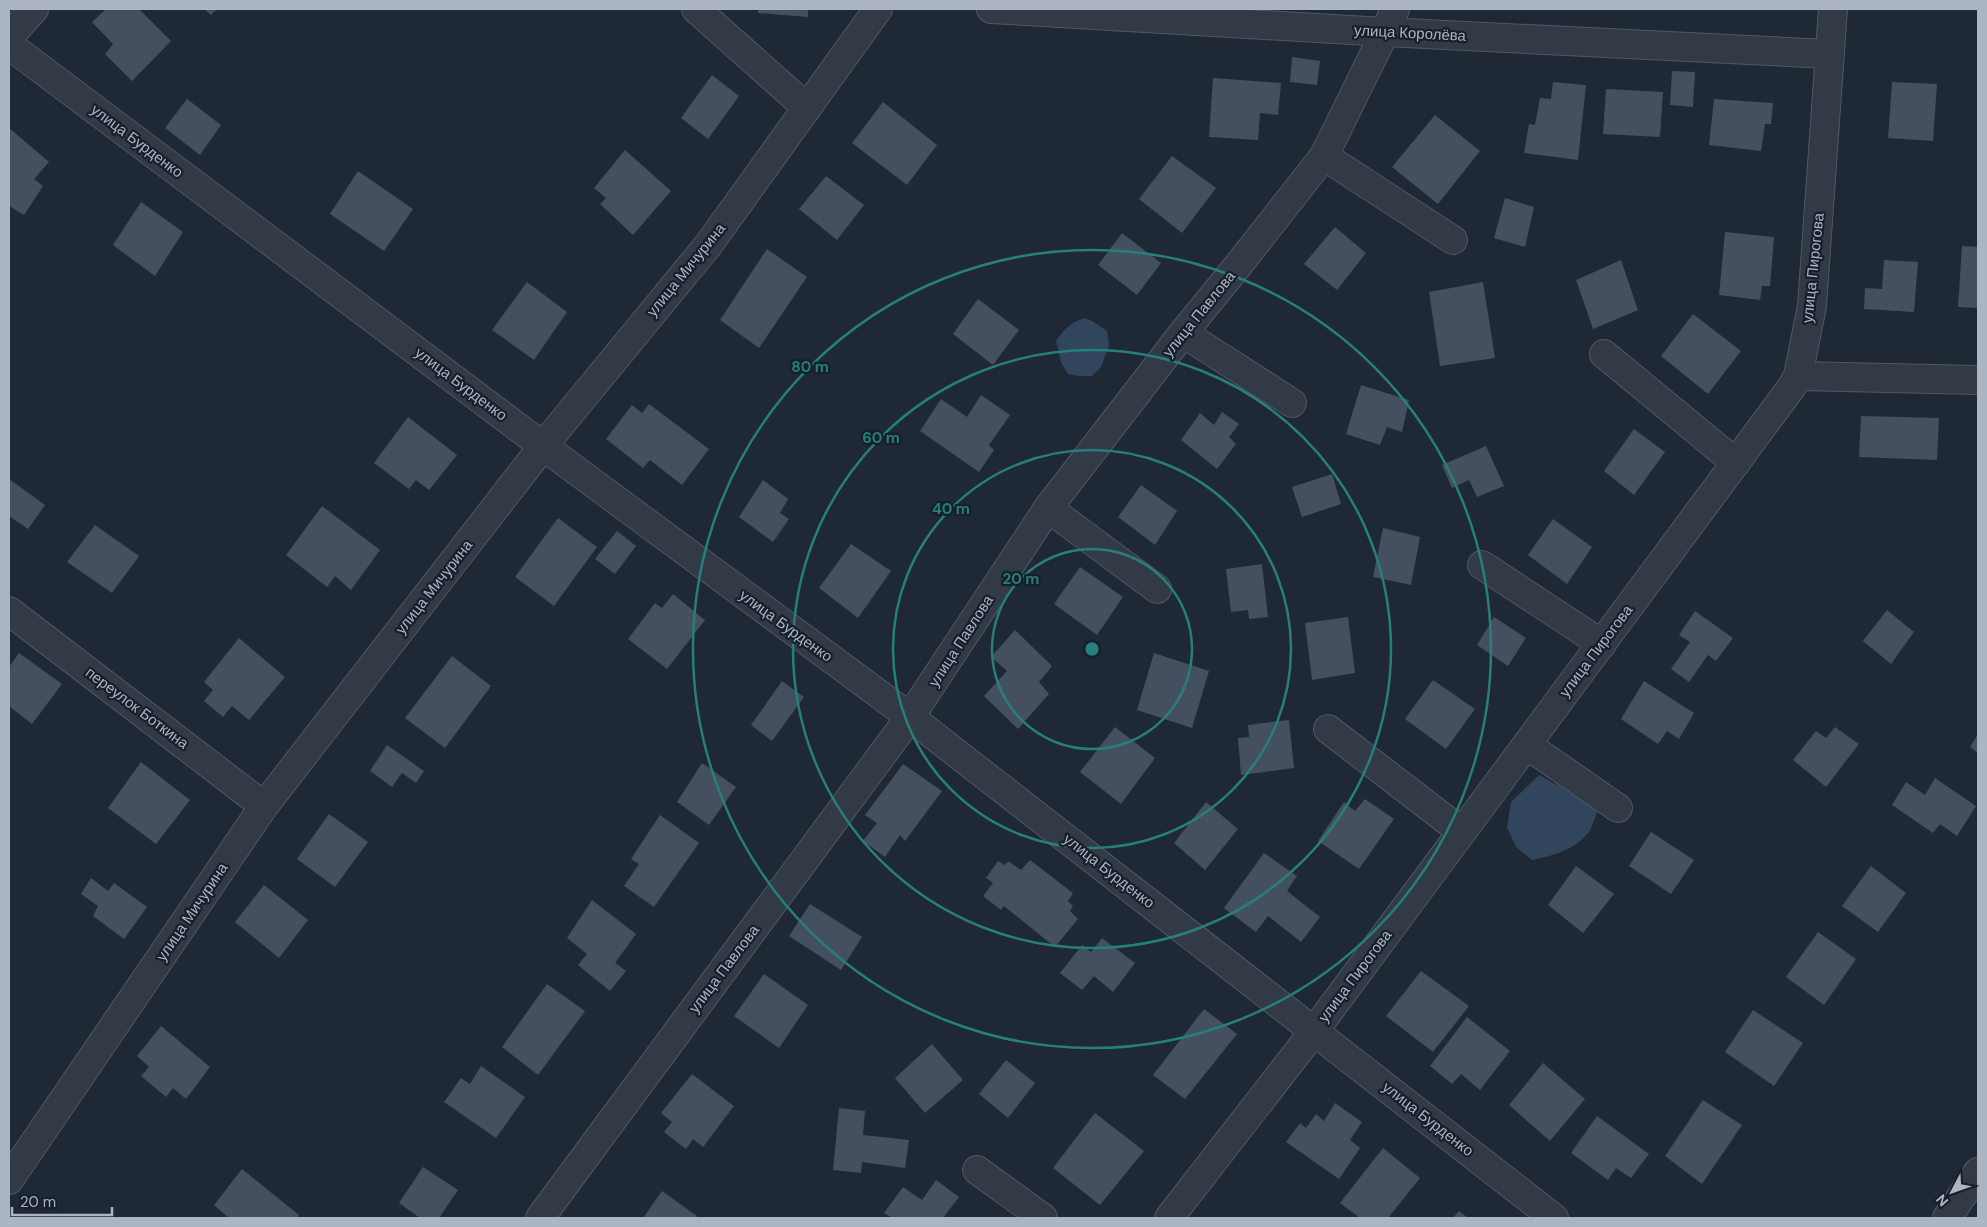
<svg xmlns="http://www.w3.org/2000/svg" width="1987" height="1227" viewBox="0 0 1987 1227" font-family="'DM Sans',sans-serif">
  <rect width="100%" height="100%" fill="#1e2935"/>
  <g fill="#31455c">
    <path d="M 1085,318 L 1092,321 L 1107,331 L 1109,345 L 1101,367 L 1092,376 L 1079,376 L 1068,374 L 1061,362 L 1056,341 C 1064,330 1070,322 1085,318 Z"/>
    <path d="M 1539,775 C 1559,787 1580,795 1599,807 C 1596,814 1594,823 1590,830 C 1578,849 1553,856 1532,860 L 1516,847 L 1507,827 L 1511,802 Z"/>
  </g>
  <g fill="#44505f">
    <polygon points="106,9 139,9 171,41 132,81 105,54 113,44 92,22"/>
    <polygon points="204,9 217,9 211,15"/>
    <polygon points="758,9 808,9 808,17 758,13"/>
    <polygon points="1292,57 1320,61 1317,85 1290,82"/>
    <polygon points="1672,71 1695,72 1693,107 1670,105"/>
    <polygon points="712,75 739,96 708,139 681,118"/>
    <polygon points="1213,78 1281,83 1278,115 1260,113 1258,140 1209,137"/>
    <polygon points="1553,82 1586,85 1578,160 1524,153 1529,124 1535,125 1540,98 1551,99"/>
    <polygon points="1892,82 1937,84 1933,141 1888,138"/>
    <polygon points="1606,89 1663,92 1660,137 1603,134"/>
    <polygon points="187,99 221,125 200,155 165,128"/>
    <polygon points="1714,99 1773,103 1771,124 1765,124 1761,151 1709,145"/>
    <polygon points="883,102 937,145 907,185 852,143"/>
    <polygon points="1435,115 1480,151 1438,204 1392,167"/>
    <polygon points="9,128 49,162 34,179 43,186 24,215 9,206"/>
    <polygon points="625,150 671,191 633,235 600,204 606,198 594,188"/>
    <polygon points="1172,156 1216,188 1182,233 1139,199"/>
    <polygon points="358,171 413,209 384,251 330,214"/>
    <polygon points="826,176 864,205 837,240 799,209"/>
    <polygon points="1505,198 1534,207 1525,247 1494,238"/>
    <polygon points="141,202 183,232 155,276 113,245"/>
    <polygon points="1335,227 1366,253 1337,290 1304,264"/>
    <polygon points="1725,232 1774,237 1770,286 1762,286 1760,300 1719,295"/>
    <polygon points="1122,233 1161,263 1137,295 1098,265"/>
    <polygon points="1962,246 1978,247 1978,308 1958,307"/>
    <polygon points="767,249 807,277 759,348 720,320"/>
    <polygon points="1621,260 1638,310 1593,329 1576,280"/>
    <polygon points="1884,260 1918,262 1914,312 1864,309 1865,288 1882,289"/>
    <polygon points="527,282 567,312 534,360 492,330"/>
    <polygon points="1483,282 1495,358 1440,366 1429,292"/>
    <polygon points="978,299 1019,330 993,365 953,334"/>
    <polygon points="1693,314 1741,351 1708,394 1661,356"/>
    <polygon points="1361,385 1409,400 1402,432 1387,427 1380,445 1346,434"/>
    <polygon points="981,395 1010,415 989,445 994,450 979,472 920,431 941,399 967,417"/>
    <polygon points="649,404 709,449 682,485 650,460 643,468 606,439 632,405 642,413"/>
    <polygon points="1222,412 1239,424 1229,437 1236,444 1217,469 1181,440 1200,413 1214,425"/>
    <polygon points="1861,416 1939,418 1937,460 1859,457"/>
    <polygon points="408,417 457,455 429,490 416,480 409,489 374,463"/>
    <polygon points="1634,429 1665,452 1634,495 1604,471"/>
    <polygon points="1486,446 1504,486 1477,497 1469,480 1452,488 1442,465"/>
    <polygon points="1332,474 1341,504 1302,517 1292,487"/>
    <polygon points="9,479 45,505 28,529 9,516"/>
    <polygon points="763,480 788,499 780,513 789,519 773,542 739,517"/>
    <polygon points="1141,485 1177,511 1155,545 1118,517"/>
    <polygon points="322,506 380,550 351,590 335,576 327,587 286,555"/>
    <polygon points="558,518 597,547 554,606 515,577"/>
    <polygon points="1553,519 1592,547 1567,584 1528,555"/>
    <polygon points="95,525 139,556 112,593 67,562"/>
    <polygon points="1383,528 1420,537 1411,585 1373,577"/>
    <polygon points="617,531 636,546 615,574 595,559"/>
    <polygon points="851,544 891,571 858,618 819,588"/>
    <polygon points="1262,564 1268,617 1249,619 1248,610 1231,612 1226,569"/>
    <polygon points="1080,567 1123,597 1097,635 1054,604"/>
    <polygon points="673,594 705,620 667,669 628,639 655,603 662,608"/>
    <polygon points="1887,610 1914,632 1891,664 1863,641"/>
    <polygon points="1695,611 1733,638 1716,661 1708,655 1689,682 1671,669 1690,642 1679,635"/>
    <polygon points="1348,617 1355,673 1312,680 1305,623"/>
    <polygon points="1494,617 1526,638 1508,666 1477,645"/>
    <polygon points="1015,630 1052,666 1039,682 1049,694 1018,729 984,696 1007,671 991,657"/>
    <polygon points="239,638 285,677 249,720 232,706 223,717 204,701 213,690 204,682"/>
    <polygon points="19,653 62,684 32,724 9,706 9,667"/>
    <polygon points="1154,653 1209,671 1192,728 1137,710"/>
    <polygon points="452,656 491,686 445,748 405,718"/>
    <polygon points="1433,680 1475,709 1446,749 1405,719"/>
    <polygon points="782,681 804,697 772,741 751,725"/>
    <polygon points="1644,681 1694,713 1679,739 1667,731 1658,744 1621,719"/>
    <polygon points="1289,720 1294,768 1241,775 1238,738 1249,737 1248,725"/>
    <polygon points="1115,727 1155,758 1121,804 1080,772"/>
    <polygon points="1835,727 1859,744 1826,787 1793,760 1816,731 1826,738"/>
    <polygon points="1978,734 1978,753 1970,747"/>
    <polygon points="387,745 424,771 416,783 402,773 392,787 370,771"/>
    <polygon points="141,762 190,800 156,844 108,808"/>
    <polygon points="702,763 736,787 709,825 677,802"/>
    <polygon points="903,764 942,791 905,841 900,835 885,857 863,841 877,823 865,815"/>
    <polygon points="1935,778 1976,806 1957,836 1940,824 1933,833 1892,805 1906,782 1925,795"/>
    <polygon points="1365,799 1394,819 1359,869 1318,841 1344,802 1355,811"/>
    <polygon points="1206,802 1238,829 1205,870 1174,843"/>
    <polygon points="329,814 368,842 335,887 297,859"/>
    <polygon points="660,815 699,843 654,907 624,886 639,864 631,859"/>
    <polygon points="1651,832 1694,860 1671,894 1629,866"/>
    <polygon points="1264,853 1297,876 1287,891 1320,917 1301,942 1268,916 1256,932 1224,908"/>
    <polygon points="1030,860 1073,893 1068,901 1073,906 1070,911 1078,919 1055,947 1004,906 1001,910 983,896 993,883 986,878 998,861 1005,865 1008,861 1021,870"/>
    <polygon points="1576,866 1614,894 1583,933 1548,905"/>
    <polygon points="1871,866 1906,893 1878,932 1842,906"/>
    <polygon points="91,878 108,891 114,883 147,907 124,939 93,916 98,906 81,894"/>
    <polygon points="264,885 308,920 279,958 235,922"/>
    <polygon points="592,900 636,934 615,963 626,971 610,991 578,965 587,954 567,938"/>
    <polygon points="810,904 862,937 841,970 789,936"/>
    <polygon points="1818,932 1856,959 1824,1005 1786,977"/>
    <polygon points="1102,938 1135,963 1113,992 1094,976 1082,990 1060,973 1082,945 1091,952"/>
    <polygon points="1421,971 1469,1006 1433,1052 1386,1016"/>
    <polygon points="764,974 808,1005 779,1048 734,1016"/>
    <polygon points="547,984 585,1011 538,1075 502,1047"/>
    <polygon points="1204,1009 1237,1034 1185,1099 1153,1075"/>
    <polygon points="1753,1010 1803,1043 1774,1086 1725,1052"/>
    <polygon points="1467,1017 1510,1051 1480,1090 1461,1074 1452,1084 1430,1066"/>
    <polygon points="161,1026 210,1067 186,1099 173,1088 166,1097 141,1076 149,1067 137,1056"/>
    <polygon points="932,1044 963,1080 925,1113 895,1078"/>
    <polygon points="1006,1060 1035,1083 1008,1118 979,1094"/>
    <polygon points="1543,1063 1585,1099 1550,1141 1509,1105"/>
    <polygon points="481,1066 525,1097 496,1138 444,1102 461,1078 470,1084"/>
    <polygon points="692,1074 734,1106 703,1147 693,1139 686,1149 664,1132 672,1122 661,1113"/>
    <polygon points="1703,1100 1742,1125 1702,1184 1665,1156"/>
    <polygon points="1335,1103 1362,1122 1350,1140 1360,1148 1339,1179 1286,1142 1300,1123 1306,1128 1316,1114 1324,1121"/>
    <polygon points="839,1108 865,1111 863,1135 909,1140 905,1168 862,1162 861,1173 833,1170"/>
    <polygon points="1095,1113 1144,1151 1100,1205 1053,1168"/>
    <polygon points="1597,1116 1649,1154 1631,1178 1616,1168 1608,1180 1571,1153"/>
    <polygon points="1383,1148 1420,1178 1388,1218 1360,1218 1340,1203"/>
    <polygon points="423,1167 458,1190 439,1218 420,1218 399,1203"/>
    <polygon points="242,1169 299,1215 297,1218 229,1218 214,1205"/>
    <polygon points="936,1180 959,1197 943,1218 911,1218 909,1217 908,1218 892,1218 884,1213 903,1187 922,1200"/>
    <polygon points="662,1191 697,1216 696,1218 643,1218"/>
    <polygon points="1459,1211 1468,1218 1453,1218"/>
  </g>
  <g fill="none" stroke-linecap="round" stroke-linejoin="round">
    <g stroke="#4f5864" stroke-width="30">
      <g id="minor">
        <polyline points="696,9 807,108"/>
        <polyline points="991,9 1385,32 1830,54"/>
        <polyline points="9,37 34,9"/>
        <polyline points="9,45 543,446 910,717 1554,1218"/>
        <polyline points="1324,156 1453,240"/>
        <polyline points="1183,333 1292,403"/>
        <polyline points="1604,354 1736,463"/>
        <polyline points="1798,376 1978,380"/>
        <polyline points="1048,508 1157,589"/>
        <polyline points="1482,565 1602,644"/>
        <polyline points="9,611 264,806"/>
        <polyline points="1328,729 1462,832"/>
        <polyline points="1527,745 1618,808"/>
        <polyline points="977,1170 1043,1218"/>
        <polyline points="9,1180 264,806 543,446 709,244 878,9"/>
        <polyline points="540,1218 910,717 1048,508 1183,333 1236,268 1324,156 1385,32 1395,9"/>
        <polyline points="1169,1218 1315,1030 1791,388 1798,376 1812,306 1833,9"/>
        <polyline points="1947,1218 1978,1172"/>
      </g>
    </g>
    <use href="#minor" stroke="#323b45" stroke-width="28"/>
  </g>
  <g fill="none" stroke="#267f7b" stroke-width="2.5">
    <circle cx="1092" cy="649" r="100"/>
    <circle cx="1092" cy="649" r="199"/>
    <circle cx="1092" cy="649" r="299"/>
    <circle cx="1092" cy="649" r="399"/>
  </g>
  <g text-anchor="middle" stroke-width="4.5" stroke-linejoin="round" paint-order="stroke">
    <g font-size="15" fill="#abb5c3" stroke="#17202a">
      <text transform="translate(1410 33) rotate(3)" y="5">улица Королёва</text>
      <text transform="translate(137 141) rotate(37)" y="5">улица Бурденко</text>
      <text transform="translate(1813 268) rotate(-84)" y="5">улица Пирогова</text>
      <text transform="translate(686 270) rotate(-51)" y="5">улица Мичурина</text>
      <text transform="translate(1199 314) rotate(-51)" y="5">улица Павлова</text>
      <text transform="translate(461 384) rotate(37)" y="5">улица Бурденко</text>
      <text transform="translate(434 587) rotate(-52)" y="5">улица Мичурина</text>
      <text transform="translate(786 626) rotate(36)" y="5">улица Бурденко</text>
      <text transform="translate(961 641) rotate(-57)" y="5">улица Павлова</text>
      <text transform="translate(1596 651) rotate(-53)" y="5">улица Пирогова</text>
      <text transform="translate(137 708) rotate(37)" y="5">переулок Боткина</text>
      <text transform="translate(1109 871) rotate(38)" y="5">улица Бурденко</text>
      <text transform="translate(192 912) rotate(-56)" y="5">улица Мичурина</text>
      <text transform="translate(724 969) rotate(-53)" y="5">улица Павлова</text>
      <text transform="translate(1355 976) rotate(-53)" y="5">улица Пирогова</text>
      <text transform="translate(1428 1119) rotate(38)" y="5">улица Бурденко</text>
    </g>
  </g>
  <circle cx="1092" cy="649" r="8" fill="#267f7b" stroke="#17202a" stroke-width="2.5"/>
  <g font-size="15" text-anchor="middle" font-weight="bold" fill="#267f7b" stroke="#17202a" stroke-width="4.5" stroke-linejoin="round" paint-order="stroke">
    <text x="810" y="372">80 m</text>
    <text x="881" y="443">60 m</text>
    <text x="951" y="514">40 m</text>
    <text x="1021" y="584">20 m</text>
  </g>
  <rect width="1987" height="1227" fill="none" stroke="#abb5c3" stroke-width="20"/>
  <g transform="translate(1952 1192) rotate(229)" stroke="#17202a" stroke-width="4" paint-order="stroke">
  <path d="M0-4L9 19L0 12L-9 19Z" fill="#abb5c3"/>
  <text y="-8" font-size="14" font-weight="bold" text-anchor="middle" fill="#abb5c3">N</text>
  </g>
  <path d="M12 1207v8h100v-8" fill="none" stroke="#abb5c3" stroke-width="2.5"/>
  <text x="20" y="1207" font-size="15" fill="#abb5c3" stroke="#17202a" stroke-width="4" paint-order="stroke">20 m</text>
</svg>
